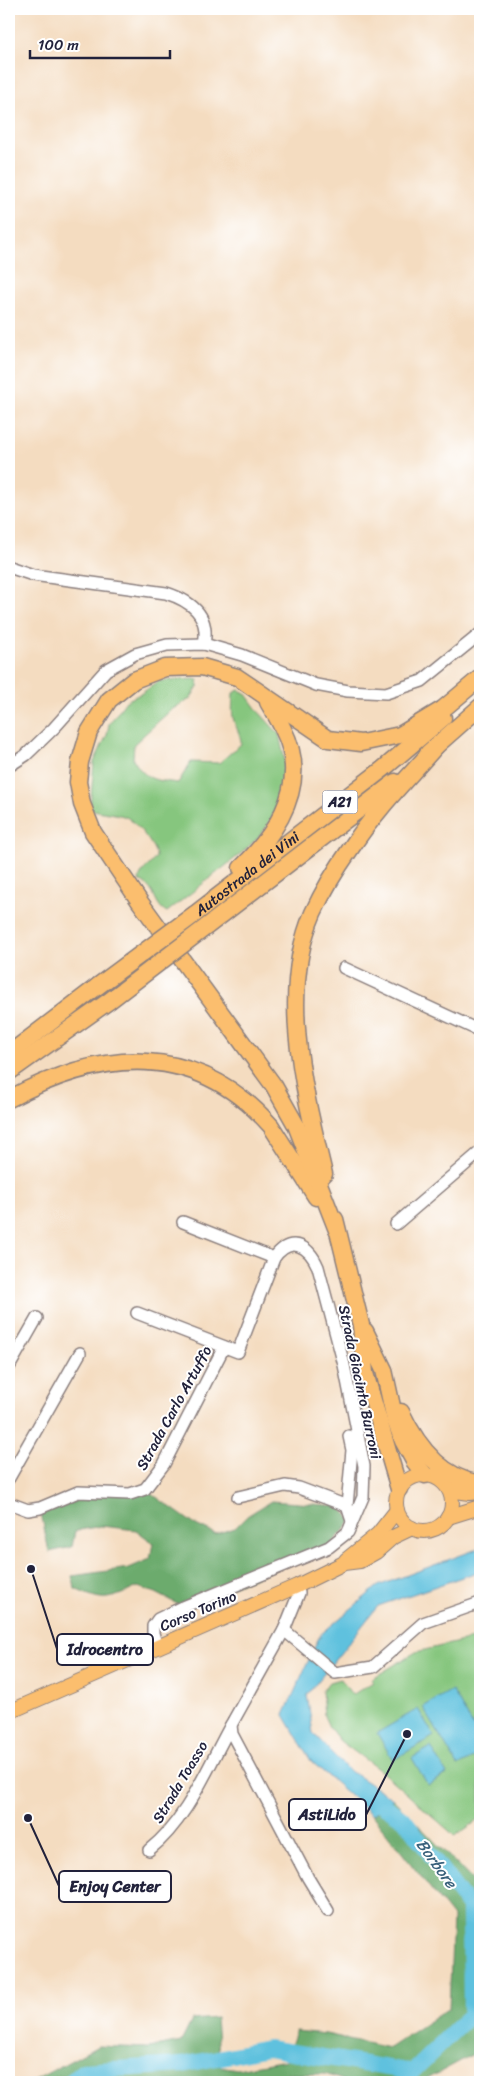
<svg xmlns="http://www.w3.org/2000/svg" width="489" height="2091" viewBox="0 0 489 2091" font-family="Sriracha,sans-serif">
  <rect width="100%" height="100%" fill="#fff"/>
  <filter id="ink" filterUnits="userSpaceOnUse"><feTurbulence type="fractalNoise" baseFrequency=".02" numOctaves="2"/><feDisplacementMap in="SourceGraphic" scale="10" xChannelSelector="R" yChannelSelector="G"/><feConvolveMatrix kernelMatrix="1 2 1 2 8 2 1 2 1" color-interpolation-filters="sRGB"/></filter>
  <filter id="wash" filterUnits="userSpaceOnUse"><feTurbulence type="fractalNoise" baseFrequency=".0096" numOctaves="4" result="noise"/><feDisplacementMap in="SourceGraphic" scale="20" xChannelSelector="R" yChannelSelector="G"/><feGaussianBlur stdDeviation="1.12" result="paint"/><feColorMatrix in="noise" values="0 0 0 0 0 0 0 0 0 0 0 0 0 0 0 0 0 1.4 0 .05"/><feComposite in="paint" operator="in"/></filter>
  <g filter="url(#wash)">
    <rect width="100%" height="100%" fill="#f4dcc0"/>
    <g fill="#86c67e" stroke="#54745c">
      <path d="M 194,679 L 198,680 L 198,687 L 190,699 L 171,710 L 134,744 L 133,759 C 146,781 155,780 178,783 L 191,762 L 219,763 L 241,744 C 241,735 237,730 234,721 C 231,713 233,702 233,693 L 239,690 L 245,693 L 258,711 L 279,734 L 288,776 L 280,802 L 268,825 L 258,838 L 238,856 L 167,912 C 153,905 157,888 139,881 C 140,870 150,866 156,857 C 157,848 135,821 126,817 C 117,813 102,813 90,809 L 94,762 L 107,735 L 109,724 L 126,701 L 142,693 L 159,681 Z"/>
      <polygon points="480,1637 480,1819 455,1836 382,1772 340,1741 329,1727 324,1716 322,1691 329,1682 341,1679 352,1695 373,1682 371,1679 416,1652"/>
    </g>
    <g fill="#6cab6d" stroke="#476654">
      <path d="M 145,1489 L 194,1524 L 215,1534 L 235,1528 L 247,1516 L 271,1501 L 340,1506 L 352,1521 L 329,1547 L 183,1607 L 156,1593 L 138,1587 C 108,1600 105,1603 75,1589 L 72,1576 L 129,1568 L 150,1559 L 153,1543 L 136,1530 L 101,1526 L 75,1531 L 72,1547 L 49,1552 L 40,1508 L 78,1492 Z"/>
      <polygon points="393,1799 480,1888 480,2053 477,2052 422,2082 348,2082 325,2074 284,2074 278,2082 31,2082 98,2046 149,2048 181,2042 192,2020 216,2018 220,2066 237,2069 286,2060 296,2031 326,2034 389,2048 449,2008 453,1917 372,1815"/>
    </g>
    <g fill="#5fc1de" stroke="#40728c">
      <polygon points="480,1548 480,1571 378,1606 307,1695 313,1733 347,1769 393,1799 372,1815 311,1761 284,1715 320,1635 378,1586"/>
      <polygon points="452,1690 480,1738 480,1754 458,1766 423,1707"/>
      <polygon points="418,1709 434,1736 393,1760 377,1733"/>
      <polygon points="431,1747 447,1774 428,1785 412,1758"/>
    </g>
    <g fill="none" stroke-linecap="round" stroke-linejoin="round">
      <polyline stroke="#5fc1de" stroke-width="16" points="70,2082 83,2071 182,2065 268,2048 412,2072 471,2014 470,1908 404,1819 366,1794"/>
    </g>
  </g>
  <g filter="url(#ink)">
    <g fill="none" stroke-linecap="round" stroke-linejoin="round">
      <g stroke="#8b7f7e" stroke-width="14">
        <g id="minor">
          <path d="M 9,567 L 33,575 L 166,593 C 191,601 210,615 204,644"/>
          <polyline points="9,766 26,755 54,728 106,670 135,654 167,645 204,644 242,655 316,685 348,691 386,693 422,681 480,634"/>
          <polyline points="344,968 480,1031"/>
          <polyline points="183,1222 274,1258"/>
          <polyline points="396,1224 480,1152"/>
          <path d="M 137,1313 L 238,1352 L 274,1258 C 290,1236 308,1244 318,1267 L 344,1365 L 364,1466 L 363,1497 L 348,1532 L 329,1547 L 183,1607 L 158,1619 L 153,1626 L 153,1633 L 157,1647"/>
          <polyline points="9,1367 37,1318"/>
          <polyline points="9,1478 80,1353"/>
          <polyline points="238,1497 285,1486 299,1488 347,1506 352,1521"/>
          <polyline points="9,1503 28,1510 40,1508 78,1492 130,1494 145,1489 164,1464 224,1347"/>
          <polyline points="347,1506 352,1450 349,1436"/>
          <polyline points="297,1586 299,1593 284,1630 231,1725 232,1734 308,1878 328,1911"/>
          <polyline points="284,1630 335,1673 373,1667 423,1623 480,1603"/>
          <path d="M 149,1850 C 188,1819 207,1768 231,1725"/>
        </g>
      </g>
      <g stroke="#8b7f7e" stroke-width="16">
        <g id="major">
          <circle cx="424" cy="1503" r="28"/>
          <polyline points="449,1490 470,1493 480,1492"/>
          <polyline points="448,1517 480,1507"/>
          <polyline points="346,1560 378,1534 397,1510"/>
          <polyline points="9,1712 297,1586 344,1563 360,1561 376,1552 393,1537 412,1528"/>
        </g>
      </g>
      <g stroke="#8b7f7e" stroke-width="19">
        <g id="highway">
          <polyline points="428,753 480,707"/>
          <path d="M 241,868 C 279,831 310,782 283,729 C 279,720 273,711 268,702"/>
          <path id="s1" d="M 195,914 L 383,769 L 443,718"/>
          <polyline points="206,927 395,782"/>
          <polyline points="9,1054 98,986"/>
          <polyline points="9,1072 109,1001"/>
          <path d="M 9,1099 C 102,1049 196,1041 271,1126 L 316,1197"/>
          <path d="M 324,1174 C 305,1094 278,993 313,913 C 323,891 337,868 351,848 C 375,811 407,779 436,746"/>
          <polyline points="335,1219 361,1325 365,1373 399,1489"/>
          <polyline points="337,1230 296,1125 274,1086 140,902 93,832 82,804 78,782 80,762 89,732 109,700 134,680 165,668 202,667 237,677 328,739 361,743 400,735 443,709 480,678"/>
          <polyline points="365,1331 384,1370 395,1420 403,1441 414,1461 425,1475"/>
          <path d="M 401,1412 C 417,1446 441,1478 480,1484"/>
        </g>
      </g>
      <use href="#minor" stroke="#fff" stroke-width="11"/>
      <use href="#major" stroke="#fbbe6e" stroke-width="14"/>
      <use href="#highway" stroke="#fbbe6e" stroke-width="16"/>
      <g stroke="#8b7f7e" stroke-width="19" stroke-linecap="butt">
        <g id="highway-bridge">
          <polyline points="98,986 195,914"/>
          <polyline points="109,1001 206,927"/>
        </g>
      </g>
      <use href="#highway-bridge" stroke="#fbbe6e" stroke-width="16"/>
    </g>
  </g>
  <g text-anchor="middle" stroke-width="4" stroke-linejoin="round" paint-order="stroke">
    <rect fill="#fff" stroke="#646476" stroke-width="1" x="322.5" y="790.5" width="35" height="23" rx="4"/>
    <g font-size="14" font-weight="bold" fill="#22223b">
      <text x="340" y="807">A21</text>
    </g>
    <g font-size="15" fill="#22223b" stroke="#fff">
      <text dy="5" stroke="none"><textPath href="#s1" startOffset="66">Autostrada dei Vini</textPath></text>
      <text transform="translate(360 1382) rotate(78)" y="5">Strada Giacinto Burroni</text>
      <text transform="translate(174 1408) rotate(-61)" y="5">Strada Carlo Artuffo</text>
      <text transform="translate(198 1611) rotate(-23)" y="5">Corso Torino</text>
      <text transform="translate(180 1782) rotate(-59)" y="5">Strada Toasso</text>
    </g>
    <g font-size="16" font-style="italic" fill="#3a627c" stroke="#fff">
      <text transform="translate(437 1863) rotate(54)" y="6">Borbore</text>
    </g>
  </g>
  <path fill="none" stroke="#22223b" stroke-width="2" d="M31 1569L57 1649M407 1734L366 1815M28 1818L59 1886"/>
  <g fill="#22223b" stroke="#fff" stroke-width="2">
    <circle cx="31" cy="1569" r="5"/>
    <circle cx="407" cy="1734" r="5"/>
    <circle cx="28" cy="1818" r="5"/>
  </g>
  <g fill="#fff" stroke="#22223b" stroke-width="2">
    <rect x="57" y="1634" width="96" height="31" rx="5"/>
    <rect x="289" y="1799" width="77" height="31" rx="5"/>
    <rect x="59" y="1871" width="112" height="31" rx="5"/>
  </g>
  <g font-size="16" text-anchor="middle" font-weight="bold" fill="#22223b">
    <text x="105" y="1655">Idrocentro</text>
    <text x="327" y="1820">AstiLido</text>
    <text x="115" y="1892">Enjoy Center</text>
  </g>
  <rect width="489" height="2091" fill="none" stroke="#fff" stroke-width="30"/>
  <path d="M30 50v8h140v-8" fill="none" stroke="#22223b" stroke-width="2.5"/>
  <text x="38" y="50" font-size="15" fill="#22223b" stroke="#ffffff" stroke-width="4" paint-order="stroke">100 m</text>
</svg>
